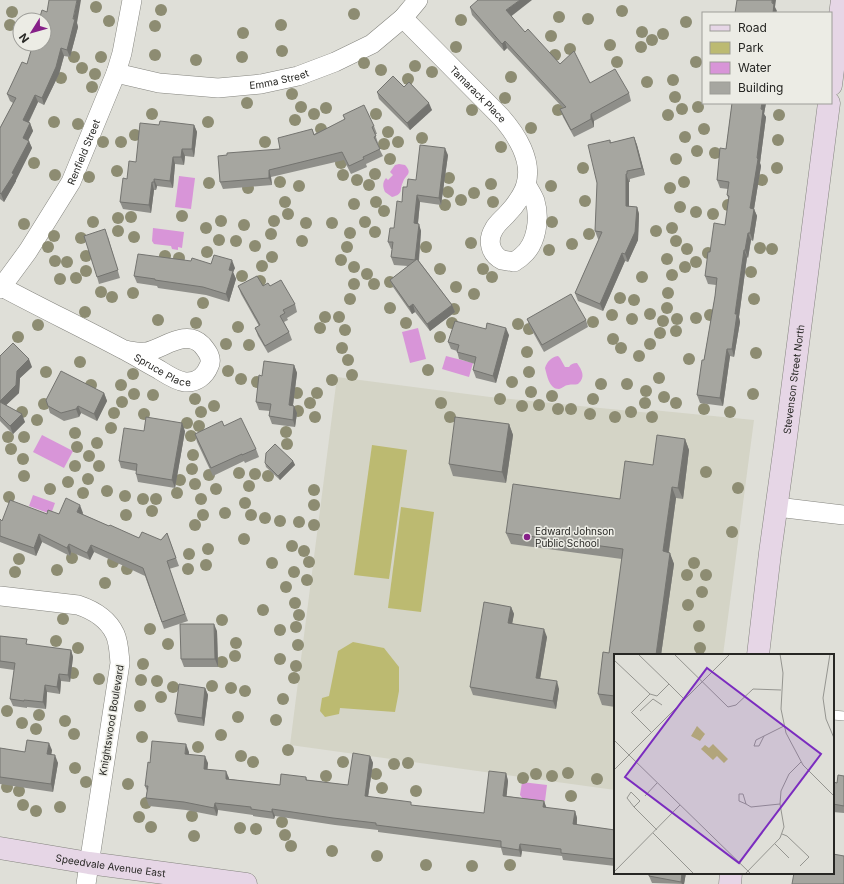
<svg xmlns="http://www.w3.org/2000/svg" width="844" height="884" viewBox="0 0 844 884" font-family="Inter,sans-serif">
  <rect width="100%" height="100%" fill="#dfdfd8"/>
  <polygon fill="#d4d4c6" points="337,377 490,397 590,407 651,413 652,410 754,420 723,655 615,655 615,790 290,745"/>
  <g fill="#bcba71">
    <polygon points="372,445 407,450 389,579 354,575"/>
    <polygon points="401,507 434,512 421,612 388,608"/>
    <polygon points="353,642 384,648 399,667 399,691 395,712 340,708 339,714 325,717 320,711 322,698 329,696 338,651"/>
  </g>
  <g fill="#d895d8">
    <path d="M 399,164 L 405,165 C 413,174 406,174 403,182 C 399,190 404,194 392,197 L 385,192 C 383,187 382,183 386,178 L 388,180 L 393,175 L 390,172 L 395,165 Z"/>
    <polygon points="179,176 195,178 191,209 175,207"/>
    <polygon points="153,228 184,232 182,248 178,247 178,250 172,249 171,246 154,244 152,241"/>
    <polygon points="418,328 426,359 410,363 402,332"/>
    <polygon points="446,356 473,363 469,377 442,369"/>
    <path d="M 558,356 L 560,358 L 565,367 L 569,367 C 571,364 573,363 577,363 C 582,370 586,377 578,384 C 575,385 572,384 568,385 C 565,385 563,388 559,389 C 549,389 547,375 545,368 C 547,362 551,357 558,356 Z"/>
    <polygon points="42,435 73,451 64,468 33,452"/>
    <polygon points="33,495 55,503 51,514 29,506"/>
    <polygon points="522,782 547,785 545,801 523,799 520,795"/>
  </g>
  <g fill="none" stroke-linecap="round" stroke-linejoin="round">
    <g stroke="#84847e" stroke-width="10">
      <polyline id="service" points="833,715 844,716"/>
    </g>
    <g stroke="#84847e" stroke-width="20">
      <g id="minor">
        <path id="s1" d="M 403,18 L 501,117 C 516,134 533,160 526,184 C 524,193 515,206 508,213 C 504,218 497,223 494,229 C 487,240 490,254 502,260 C 506,261 511,261 514,262 C 517,260 520,258 522,256 C 537,244 540,218 535,201 C 533,195 529,190 526,184"/>
        <path id="s2" d="M 116,73 L 159,83 L 218,88 L 261,84 L 298,76 L 335,62 L 372,44 L 403,18 L 418,0"/>
        <path id="s3" d="M 2,287 C 43,309 85,329 126,351 C 137,357 147,363 158,369 C 166,374 176,381 185,382 C 196,383 205,376 209,366 C 213,358 207,351 202,345 C 186,328 163,349 146,352 C 139,353 131,351 124,350"/>
        <path id="s4" d="M 0,289 L 28,251 L 71,182 L 116,73 L 122,53 L 132,0"/>
        <polyline points="777,507 844,515"/>
        <path d="M 0,596 L 78,605 C 93,610 108,619 115,634 C 119,643 119,653 120,663 L 86,884"/>
      </g>
    </g>
    <g stroke="#84847e" stroke-width="23">
      <g id="secondary">
        <polyline points="831,85 842,0"/>
        <path id="s5" d="M 758,655 L 770,553 L 785,445 L 829,103"/>
        <path id="s6" d="M 0,848 L 89,863 L 246,884"/>
        <polyline points="730,884 731,873"/>
      </g>
    </g>
    <use href="#service" stroke="#fff" stroke-width="9"/>
    <use href="#minor" stroke="#fff" stroke-width="19"/>
    <use href="#secondary" stroke="#e6d6e6" stroke-width="22"/>
  </g>
  <g fill="#8d8c72">
    <circle cx="96" cy="7" r="6"/>
    <circle cx="161" cy="10" r="6"/>
    <circle cx="622" cy="11" r="6"/>
    <circle cx="12" cy="12" r="6"/>
    <circle cx="354" cy="14" r="6"/>
    <circle cx="559" cy="17" r="6"/>
    <circle cx="588" cy="19" r="6"/>
    <circle cx="461" cy="20" r="6"/>
    <circle cx="109" cy="21" r="6"/>
    <circle cx="686" cy="22" r="6"/>
    <circle cx="10" cy="25" r="6"/>
    <circle cx="281" cy="25" r="6"/>
    <circle cx="155" cy="26" r="6"/>
    <circle cx="642" cy="32" r="6"/>
    <circle cx="243" cy="33" r="6"/>
    <circle cx="663" cy="34" r="6"/>
    <circle cx="551" cy="36" r="6"/>
    <circle cx="652" cy="40" r="6"/>
    <circle cx="610" cy="45" r="6"/>
    <circle cx="456" cy="47" r="6"/>
    <circle cx="641" cy="47" r="6"/>
    <circle cx="570" cy="49" r="6"/>
    <circle cx="282" cy="51" r="6"/>
    <circle cx="155" cy="55" r="6"/>
    <circle cx="555" cy="55" r="6"/>
    <circle cx="74" cy="57" r="6"/>
    <circle cx="101" cy="57" r="6"/>
    <circle cx="242" cy="57" r="6"/>
    <circle cx="196" cy="60" r="6"/>
    <circle cx="617" cy="62" r="6"/>
    <circle cx="696" cy="62" r="6"/>
    <circle cx="364" cy="63" r="6"/>
    <circle cx="415" cy="66" r="6"/>
    <circle cx="82" cy="68" r="6"/>
    <circle cx="381" cy="70" r="6"/>
    <circle cx="432" cy="72" r="6"/>
    <circle cx="95" cy="74" r="6"/>
    <circle cx="511" cy="77" r="6"/>
    <circle cx="61" cy="78" r="6"/>
    <circle cx="408" cy="79" r="6"/>
    <circle cx="673" cy="80" r="6"/>
    <circle cx="647" cy="82" r="6"/>
    <circle cx="92" cy="87" r="6"/>
    <circle cx="292" cy="94" r="6"/>
    <circle cx="675" cy="97" r="6"/>
    <circle cx="505" cy="98" r="6"/>
    <circle cx="247" cy="103" r="6"/>
    <circle cx="301" cy="107" r="6"/>
    <circle cx="698" cy="107" r="6"/>
    <circle cx="326" cy="108" r="6"/>
    <circle cx="682" cy="109" r="6"/>
    <circle cx="472" cy="110" r="6"/>
    <circle cx="558" cy="110" r="6"/>
    <circle cx="152" cy="114" r="6"/>
    <circle cx="314" cy="114" r="6"/>
    <circle cx="376" cy="114" r="6"/>
    <circle cx="668" cy="115" r="6"/>
    <circle cx="779" cy="115" r="6"/>
    <circle cx="295" cy="120" r="6"/>
    <circle cx="54" cy="122" r="6"/>
    <circle cx="208" cy="122" r="6"/>
    <circle cx="78" cy="124" r="6"/>
    <circle cx="531" cy="128" r="6"/>
    <circle cx="321" cy="129" r="6"/>
    <circle cx="704" cy="129" r="6"/>
    <circle cx="388" cy="132" r="6"/>
    <circle cx="135" cy="135" r="6"/>
    <circle cx="685" cy="137" r="6"/>
    <circle cx="422" cy="138" r="6"/>
    <circle cx="778" cy="140" r="6"/>
    <circle cx="103" cy="142" r="6"/>
    <circle cx="121" cy="142" r="6"/>
    <circle cx="265" cy="142" r="6"/>
    <circle cx="398" cy="142" r="6"/>
    <circle cx="384" cy="144" r="6"/>
    <circle cx="501" cy="147" r="6"/>
    <circle cx="697" cy="151" r="6"/>
    <circle cx="715" cy="153" r="6"/>
    <circle cx="390" cy="159" r="6"/>
    <circle cx="676" cy="159" r="6"/>
    <circle cx="34" cy="163" r="6"/>
    <circle cx="341" cy="163" r="6"/>
    <circle cx="583" cy="168" r="6"/>
    <circle cx="777" cy="168" r="6"/>
    <circle cx="117" cy="171" r="6"/>
    <circle cx="375" cy="174" r="6"/>
    <circle cx="55" cy="175" r="6"/>
    <circle cx="343" cy="175" r="6"/>
    <circle cx="89" cy="177" r="6"/>
    <circle cx="449" cy="178" r="6"/>
    <circle cx="357" cy="180" r="6"/>
    <circle cx="762" cy="180" r="6"/>
    <circle cx="280" cy="182" r="6"/>
    <circle cx="684" cy="182" r="6"/>
    <circle cx="209" cy="183" r="6"/>
    <circle cx="491" cy="184" r="6"/>
    <circle cx="369" cy="185" r="6"/>
    <circle cx="299" cy="186" r="6"/>
    <circle cx="551" cy="186" r="6"/>
    <circle cx="248" cy="188" r="6"/>
    <circle cx="670" cy="188" r="6"/>
    <circle cx="448" cy="192" r="6"/>
    <circle cx="474" cy="193" r="6"/>
    <circle cx="461" cy="200" r="6"/>
    <circle cx="585" cy="201" r="6"/>
    <circle cx="285" cy="202" r="6"/>
    <circle cx="376" cy="202" r="6"/>
    <circle cx="493" cy="202" r="6"/>
    <circle cx="354" cy="204" r="6"/>
    <circle cx="445" cy="205" r="6"/>
    <circle cx="728" cy="205" r="6"/>
    <circle cx="680" cy="207" r="6"/>
    <circle cx="384" cy="211" r="6"/>
    <circle cx="696" cy="212" r="6"/>
    <circle cx="288" cy="214" r="6"/>
    <circle cx="713" cy="214" r="6"/>
    <circle cx="182" cy="216" r="6"/>
    <circle cx="131" cy="217" r="6"/>
    <circle cx="118" cy="218" r="6"/>
    <circle cx="221" cy="221" r="6"/>
    <circle cx="274" cy="221" r="6"/>
    <circle cx="93" cy="222" r="6"/>
    <circle cx="365" cy="222" r="6"/>
    <circle cx="552" cy="222" r="6"/>
    <circle cx="306" cy="223" r="6"/>
    <circle cx="332" cy="223" r="6"/>
    <circle cx="24" cy="224" r="6"/>
    <circle cx="244" cy="225" r="6"/>
    <circle cx="206" cy="228" r="6"/>
    <circle cx="672" cy="228" r="6"/>
    <circle cx="118" cy="231" r="6"/>
    <circle cx="656" cy="231" r="6"/>
    <circle cx="375" cy="232" r="6"/>
    <circle cx="350" cy="233" r="6"/>
    <circle cx="271" cy="234" r="6"/>
    <circle cx="589" cy="234" r="6"/>
    <circle cx="54" cy="236" r="6"/>
    <circle cx="134" cy="237" r="6"/>
    <circle cx="81" cy="238" r="6"/>
    <circle cx="219" cy="240" r="6"/>
    <circle cx="236" cy="241" r="6"/>
    <circle cx="302" cy="241" r="6"/>
    <circle cx="676" cy="241" r="6"/>
    <circle cx="471" cy="243" r="6"/>
    <circle cx="572" cy="244" r="6"/>
    <circle cx="255" cy="246" r="6"/>
    <circle cx="48" cy="247" r="6"/>
    <circle cx="347" cy="247" r="6"/>
    <circle cx="426" cy="247" r="6"/>
    <circle cx="760" cy="248" r="6"/>
    <circle cx="687" cy="249" r="6"/>
    <circle cx="772" cy="249" r="6"/>
    <circle cx="549" cy="250" r="6"/>
    <circle cx="207" cy="252" r="6"/>
    <circle cx="708" cy="253" r="6"/>
    <circle cx="86" cy="256" r="6"/>
    <circle cx="165" cy="256" r="6"/>
    <circle cx="272" cy="257" r="6"/>
    <circle cx="179" cy="258" r="6"/>
    <circle cx="667" cy="259" r="6"/>
    <circle cx="341" cy="260" r="6"/>
    <circle cx="55" cy="261" r="6"/>
    <circle cx="67" cy="262" r="6"/>
    <circle cx="696" cy="262" r="6"/>
    <circle cx="262" cy="266" r="6"/>
    <circle cx="354" cy="267" r="6"/>
    <circle cx="685" cy="267" r="6"/>
    <circle cx="440" cy="269" r="6"/>
    <circle cx="483" cy="269" r="6"/>
    <circle cx="86" cy="271" r="6"/>
    <circle cx="751" cy="272" r="6"/>
    <circle cx="367" cy="274" r="6"/>
    <circle cx="672" cy="275" r="6"/>
    <circle cx="242" cy="276" r="6"/>
    <circle cx="492" cy="277" r="6"/>
    <circle cx="642" cy="277" r="6"/>
    <circle cx="76" cy="278" r="6"/>
    <circle cx="60" cy="279" r="6"/>
    <circle cx="260" cy="281" r="6"/>
    <circle cx="390" cy="282" r="6"/>
    <circle cx="354" cy="284" r="6"/>
    <circle cx="374" cy="284" r="6"/>
    <circle cx="456" cy="287" r="6"/>
    <circle cx="101" cy="292" r="6"/>
    <circle cx="133" cy="293" r="6"/>
    <circle cx="668" cy="293" r="6"/>
    <circle cx="474" cy="294" r="6"/>
    <circle cx="112" cy="297" r="6"/>
    <circle cx="620" cy="298" r="6"/>
    <circle cx="350" cy="299" r="6"/>
    <circle cx="754" cy="299" r="6"/>
    <circle cx="634" cy="300" r="6"/>
    <circle cx="203" cy="303" r="6"/>
    <circle cx="390" cy="308" r="6"/>
    <circle cx="667" cy="308" r="6"/>
    <circle cx="454" cy="309" r="6"/>
    <circle cx="85" cy="312" r="6"/>
    <circle cx="650" cy="314" r="6"/>
    <circle cx="612" cy="315" r="6"/>
    <circle cx="710" cy="315" r="6"/>
    <circle cx="325" cy="317" r="6"/>
    <circle cx="339" cy="317" r="6"/>
    <circle cx="696" cy="318" r="6"/>
    <circle cx="632" cy="319" r="6"/>
    <circle cx="677" cy="319" r="6"/>
    <circle cx="158" cy="320" r="6"/>
    <circle cx="663" cy="321" r="6"/>
    <circle cx="593" cy="322" r="6"/>
    <circle cx="196" cy="323" r="6"/>
    <circle cx="406" cy="323" r="6"/>
    <circle cx="452" cy="323" r="6"/>
    <circle cx="518" cy="324" r="6"/>
    <circle cx="38" cy="325" r="6"/>
    <circle cx="238" cy="327" r="6"/>
    <circle cx="320" cy="328" r="6"/>
    <circle cx="529" cy="329" r="6"/>
    <circle cx="345" cy="330" r="6"/>
    <circle cx="676" cy="331" r="6"/>
    <circle cx="660" cy="333" r="6"/>
    <circle cx="18" cy="337" r="6"/>
    <circle cx="440" cy="337" r="6"/>
    <circle cx="613" cy="339" r="6"/>
    <circle cx="226" cy="344" r="6"/>
    <circle cx="650" cy="344" r="6"/>
    <circle cx="249" cy="345" r="6"/>
    <circle cx="342" cy="348" r="6"/>
    <circle cx="621" cy="348" r="6"/>
    <circle cx="527" cy="352" r="6"/>
    <circle cx="756" cy="353" r="6"/>
    <circle cx="639" cy="356" r="6"/>
    <circle cx="689" cy="359" r="6"/>
    <circle cx="348" cy="360" r="6"/>
    <circle cx="80" cy="362" r="6"/>
    <circle cx="428" cy="370" r="6"/>
    <circle cx="228" cy="371" r="6"/>
    <circle cx="46" cy="372" r="6"/>
    <circle cx="529" cy="372" r="6"/>
    <circle cx="133" cy="374" r="6"/>
    <circle cx="352" cy="375" r="6"/>
    <circle cx="659" cy="378" r="6"/>
    <circle cx="241" cy="379" r="6"/>
    <circle cx="332" cy="380" r="6"/>
    <circle cx="257" cy="382" r="6"/>
    <circle cx="512" cy="382" r="6"/>
    <circle cx="601" cy="384" r="6"/>
    <circle cx="627" cy="384" r="6"/>
    <circle cx="91" cy="385" r="6"/>
    <circle cx="121" cy="385" r="6"/>
    <circle cx="646" cy="391" r="6"/>
    <circle cx="531" cy="392" r="6"/>
    <circle cx="297" cy="393" r="6"/>
    <circle cx="317" cy="393" r="6"/>
    <circle cx="134" cy="394" r="6"/>
    <circle cx="753" cy="394" r="6"/>
    <circle cx="153" cy="395" r="6"/>
    <circle cx="552" cy="396" r="6"/>
    <circle cx="664" cy="397" r="6"/>
    <circle cx="195" cy="399" r="6"/>
    <circle cx="500" cy="399" r="6"/>
    <circle cx="593" cy="399" r="6"/>
    <circle cx="122" cy="402" r="6"/>
    <circle cx="310" cy="403" r="6"/>
    <circle cx="441" cy="403" r="6"/>
    <circle cx="645" cy="403" r="6"/>
    <circle cx="676" cy="403" r="6"/>
    <circle cx="44" cy="404" r="6"/>
    <circle cx="539" cy="405" r="6"/>
    <circle cx="214" cy="406" r="6"/>
    <circle cx="522" cy="406" r="6"/>
    <circle cx="558" cy="409" r="6"/>
    <circle cx="571" cy="409" r="6"/>
    <circle cx="704" cy="409" r="6"/>
    <circle cx="298" cy="411" r="6"/>
    <circle cx="22" cy="412" r="6"/>
    <circle cx="201" cy="412" r="6"/>
    <circle cx="631" cy="412" r="6"/>
    <circle cx="730" cy="412" r="6"/>
    <circle cx="114" cy="413" r="6"/>
    <circle cx="144" cy="414" r="6"/>
    <circle cx="590" cy="414" r="6"/>
    <circle cx="315" cy="417" r="6"/>
    <circle cx="450" cy="417" r="6"/>
    <circle cx="615" cy="417" r="6"/>
    <circle cx="652" cy="417" r="6"/>
    <circle cx="37" cy="420" r="6"/>
    <circle cx="187" cy="423" r="6"/>
    <circle cx="199" cy="426" r="6"/>
    <circle cx="111" cy="428" r="6"/>
    <circle cx="286" cy="432" r="6"/>
    <circle cx="75" cy="433" r="6"/>
    <circle cx="191" cy="436" r="6"/>
    <circle cx="8" cy="437" r="6"/>
    <circle cx="24" cy="437" r="6"/>
    <circle cx="97" cy="443" r="6"/>
    <circle cx="287" cy="444" r="6"/>
    <circle cx="77" cy="447" r="6"/>
    <circle cx="11" cy="449" r="6"/>
    <circle cx="193" cy="455" r="6"/>
    <circle cx="89" cy="456" r="6"/>
    <circle cx="23" cy="459" r="6"/>
    <circle cx="75" cy="466" r="6"/>
    <circle cx="99" cy="466" r="6"/>
    <circle cx="192" cy="469" r="6"/>
    <circle cx="706" cy="472" r="6"/>
    <circle cx="239" cy="473" r="6"/>
    <circle cx="255" cy="474" r="6"/>
    <circle cx="209" cy="475" r="6"/>
    <circle cx="24" cy="476" r="6"/>
    <circle cx="268" cy="476" r="6"/>
    <circle cx="88" cy="479" r="6"/>
    <circle cx="180" cy="480" r="6"/>
    <circle cx="68" cy="482" r="6"/>
    <circle cx="195" cy="484" r="6"/>
    <circle cx="249" cy="486" r="6"/>
    <circle cx="738" cy="488" r="6"/>
    <circle cx="50" cy="489" r="6"/>
    <circle cx="216" cy="489" r="6"/>
    <circle cx="314" cy="490" r="6"/>
    <circle cx="107" cy="491" r="6"/>
    <circle cx="83" cy="493" r="6"/>
    <circle cx="177" cy="493" r="6"/>
    <circle cx="125" cy="496" r="6"/>
    <circle cx="9" cy="497" r="6"/>
    <circle cx="143" cy="499" r="6"/>
    <circle cx="156" cy="499" r="6"/>
    <circle cx="201" cy="499" r="6"/>
    <circle cx="245" cy="503" r="6"/>
    <circle cx="314" cy="505" r="6"/>
    <circle cx="152" cy="511" r="6"/>
    <circle cx="225" cy="513" r="6"/>
    <circle cx="126" cy="515" r="6"/>
    <circle cx="203" cy="515" r="6"/>
    <circle cx="251" cy="515" r="6"/>
    <circle cx="265" cy="518" r="6"/>
    <circle cx="280" cy="521" r="6"/>
    <circle cx="299" cy="522" r="6"/>
    <circle cx="195" cy="525" r="6"/>
    <circle cx="314" cy="525" r="6"/>
    <circle cx="732" cy="532" r="6"/>
    <circle cx="244" cy="539" r="6"/>
    <circle cx="292" cy="546" r="6"/>
    <circle cx="208" cy="549" r="6"/>
    <circle cx="304" cy="551" r="6"/>
    <circle cx="189" cy="554" r="6"/>
    <circle cx="72" cy="558" r="6"/>
    <circle cx="19" cy="559" r="6"/>
    <circle cx="113" cy="562" r="6"/>
    <circle cx="309" cy="562" r="6"/>
    <circle cx="272" cy="563" r="6"/>
    <circle cx="694" cy="563" r="6"/>
    <circle cx="206" cy="565" r="6"/>
    <circle cx="127" cy="569" r="6"/>
    <circle cx="188" cy="569" r="6"/>
    <circle cx="57" cy="570" r="6"/>
    <circle cx="15" cy="572" r="6"/>
    <circle cx="294" cy="572" r="6"/>
    <circle cx="687" cy="575" r="6"/>
    <circle cx="706" cy="575" r="6"/>
    <circle cx="307" cy="580" r="6"/>
    <circle cx="105" cy="583" r="6"/>
    <circle cx="286" cy="587" r="6"/>
    <circle cx="702" cy="592" r="6"/>
    <circle cx="295" cy="603" r="6"/>
    <circle cx="688" cy="605" r="6"/>
    <circle cx="263" cy="610" r="6"/>
    <circle cx="299" cy="615" r="6"/>
    <circle cx="63" cy="619" r="6"/>
    <circle cx="222" cy="620" r="6"/>
    <circle cx="699" cy="626" r="6"/>
    <circle cx="296" cy="627" r="6"/>
    <circle cx="150" cy="629" r="6"/>
    <circle cx="280" cy="630" r="6"/>
    <circle cx="56" cy="641" r="6"/>
    <circle cx="236" cy="643" r="6"/>
    <circle cx="168" cy="644" r="6"/>
    <circle cx="298" cy="645" r="6"/>
    <circle cx="78" cy="648" r="6"/>
    <circle cx="700" cy="648" r="6"/>
    <circle cx="235" cy="656" r="6"/>
    <circle cx="280" cy="659" r="6"/>
    <circle cx="222" cy="662" r="6"/>
    <circle cx="143" cy="664" r="6"/>
    <circle cx="296" cy="666" r="6"/>
    <circle cx="73" cy="673" r="6"/>
    <circle cx="294" cy="678" r="6"/>
    <circle cx="99" cy="679" r="6"/>
    <circle cx="141" cy="680" r="6"/>
    <circle cx="157" cy="681" r="6"/>
    <circle cx="212" cy="686" r="6"/>
    <circle cx="173" cy="687" r="6"/>
    <circle cx="231" cy="688" r="6"/>
    <circle cx="245" cy="691" r="6"/>
    <circle cx="161" cy="697" r="6"/>
    <circle cx="283" cy="699" r="6"/>
    <circle cx="140" cy="706" r="6"/>
    <circle cx="7" cy="711" r="6"/>
    <circle cx="39" cy="715" r="6"/>
    <circle cx="238" cy="717" r="6"/>
    <circle cx="276" cy="720" r="6"/>
    <circle cx="65" cy="721" r="6"/>
    <circle cx="22" cy="723" r="6"/>
    <circle cx="36" cy="729" r="6"/>
    <circle cx="74" cy="734" r="6"/>
    <circle cx="221" cy="735" r="6"/>
    <circle cx="142" cy="737" r="6"/>
    <circle cx="198" cy="747" r="6"/>
    <circle cx="288" cy="750" r="6"/>
    <circle cx="241" cy="756" r="6"/>
    <circle cx="253" cy="762" r="6"/>
    <circle cx="343" cy="762" r="6"/>
    <circle cx="408" cy="763" r="6"/>
    <circle cx="394" cy="764" r="6"/>
    <circle cx="75" cy="768" r="6"/>
    <circle cx="568" cy="773" r="6"/>
    <circle cx="376" cy="774" r="6"/>
    <circle cx="536" cy="774" r="6"/>
    <circle cx="326" cy="776" r="6"/>
    <circle cx="552" cy="776" r="6"/>
    <circle cx="523" cy="778" r="6"/>
    <circle cx="597" cy="779" r="6"/>
    <circle cx="86" cy="782" r="6"/>
    <circle cx="128" cy="784" r="6"/>
    <circle cx="7" cy="787" r="6"/>
    <circle cx="382" cy="788" r="6"/>
    <circle cx="19" cy="791" r="6"/>
    <circle cx="416" cy="791" r="6"/>
    <circle cx="571" cy="796" r="6"/>
    <circle cx="146" cy="803" r="6"/>
    <circle cx="23" cy="805" r="6"/>
    <circle cx="60" cy="807" r="6"/>
    <circle cx="36" cy="811" r="6"/>
    <circle cx="192" cy="816" r="6"/>
    <circle cx="139" cy="817" r="6"/>
    <circle cx="282" cy="822" r="6"/>
    <circle cx="151" cy="827" r="6"/>
    <circle cx="240" cy="828" r="6"/>
    <circle cx="256" cy="829" r="6"/>
    <circle cx="285" cy="835" r="6"/>
    <circle cx="194" cy="836" r="6"/>
    <circle cx="291" cy="846" r="6"/>
    <circle cx="332" cy="851" r="6"/>
    <circle cx="377" cy="856" r="6"/>
    <circle cx="426" cy="865" r="6"/>
    <circle cx="510" cy="865" r="6"/>
    <circle cx="472" cy="866" r="6"/>
  </g>
  <g fill="#8f8f8a">
    <polygon points="470,7 511,16 525,32 560,64 590,83 629,93 631,101 594,121 594,127 574,137 563,117 560,109 563,108 507,48 504,51 472,15"/>
    <polygon points="77,23 78,27 70,57 64,56 59,74 44,105 38,102 29,122 30,123 33,131 28,140 32,148 16,180 16,181 4,202 0,199 0,128 13,103 10,101 7,94 27,64"/>
    <polygon points="404,87 432,110 410,130 379,99 377,92"/>
    <polygon points="732,103 766,103 764,114 766,117 760,163 761,166 754,209 757,216 753,241 751,240 748,258 747,257 739,317 740,322 734,357 730,356 723,406 700,403 697,395 704,360 715,296 716,285 708,284 705,276 710,252 725,225 729,200 727,195 728,189 720,188 717,180 726,149"/>
    <polygon points="343,115 374,126 377,134 375,134 378,143 377,144 383,156 366,164 367,167 351,174 344,160 271,177 272,185 223,189 220,182 227,155 280,149 312,129 314,134 345,120"/>
    <polygon points="194,125 197,132 194,157 185,156 184,165 175,164 173,188 157,186 156,190 154,190 151,213 123,209 120,202 127,179 136,162"/>
    <polygon points="634,137 637,145 645,175 630,179 630,182 629,182 629,206 637,207 639,214 638,240 628,262 625,261 603,311 578,301 575,293 599,239 598,239 595,231 610,140 611,143"/>
    <polygon points="448,155 441,205 420,202 418,224 421,231 419,261 452,305 455,312 430,331 415,312 412,314 393,287 390,280 408,266 394,265 391,257 392,249 391,249 388,242 394,228 402,202 407,187"/>
    <polygon points="108,237 120,278 99,284 97,277"/>
    <polygon points="191,261 211,264 235,268 233,272 236,279 229,302 206,295 158,288 157,286 137,283 134,276"/>
    <polygon points="238,286 270,286 295,304 297,312 287,318 288,320 284,322 289,332 292,340 268,353 258,336 255,328 259,326 241,294"/>
    <polygon points="527,319 586,320 588,327 544,352 530,327"/>
    <polygon points="486,329 509,335 496,383 476,378 473,370 475,364 459,359 457,351 451,349 448,342"/>
    <polygon points="0,356 32,367 20,378 19,393 6,405 25,422 13,434 0,421"/>
    <polygon points="294,365 297,373 293,405 297,413 295,427 272,424 269,416 270,411 259,410 256,402 262,376"/>
    <polygon points="104,393 107,401 97,421 81,413 79,417 64,421 50,413 46,400"/>
    <polygon points="509,424 513,435 506,483 453,476 449,464"/>
    <polygon points="224,426 256,449 259,457 245,463 244,461 213,476 197,442 195,434"/>
    <polygon points="144,431 185,431 175,488 138,482 136,474 136,471 121,468 119,461"/>
    <polygon points="685,439 689,450 683,499 676,498 669,552 674,564 661,655 615,655 615,707 602,705 598,694 609,653 622,559 511,544 506,533 620,499 653,465"/>
    <polygon points="293,461 295,465 280,480 266,467 265,463"/>
    <polygon points="83,513 82,514 109,526 139,538 161,540 167,533 179,566 169,569 188,621 164,629 145,576 94,552 90,560 71,552 70,556 42,542 36,556 0,542 0,519 2,521 47,514"/>
    <polygon points="511,607 514,614 512,623 547,637 540,678 559,689 556,709 473,695 470,687"/>
    <polygon points="217,631 218,667 184,667 181,659"/>
    <polygon points="0,636 29,645 71,650 73,657 70,682 61,681 60,694 47,692 46,709 27,707 27,708 13,706 10,699 14,670 0,668"/>
    <polygon points="205,688 208,695 204,726 178,722 175,714"/>
    <polygon points="0,748 25,752 52,750 51,755 58,763 53,792 0,784"/>
    <polygon points="189,752 189,755 208,763 207,769 229,778 229,779 280,785 306,777 307,780 348,785 370,756 373,763 368,797 412,806 484,813 506,773 508,781 506,796 544,801 546,808 575,811 577,818 577,825 615,830 615,866 563,860 562,856 522,851 521,857 503,855 501,848 378,832 378,830 335,825 275,816 274,819 253,816 253,815 218,810 217,816 186,810 149,806 146,798 147,791 145,786 150,763"/>
    <polygon points="844,776 844,813 833,812 833,782 837,783"/>
    <polygon points="686,873 684,884 652,883 649,876"/>
  </g>
  <g fill="#747470">
    <polygon points="77,0 81,0 77,23 78,27 70,57 67,50"/>
    <polygon points="520,0 532,0 509,18 506,10"/>
    <polygon points="772,0 776,0 775,7 777,11 776,13 773,13"/>
    <polygon points="505,41 507,48 504,51 502,44"/>
    <polygon points="61,48 64,56 59,74 44,105 42,98"/>
    <polygon points="35,95 38,102 26,127 23,120"/>
    <polygon points="429,103 432,110 410,130 407,123"/>
    <polygon points="762,103 766,103 764,114 766,117 760,163 761,166 754,209 757,216 753,241 750,233 750,208 757,158"/>
    <polygon points="591,114 594,121 594,127 591,119"/>
    <polygon points="30,123 33,131 26,145 23,138"/>
    <polygon points="194,125 197,132 194,157 192,149"/>
    <polygon points="634,137 637,145 645,175 642,168"/>
    <polygon points="29,141 32,148 16,180 16,181 4,202 1,194"/>
    <polygon points="445,148 448,155 441,205 439,198"/>
    <polygon points="182,149 185,156 184,165 181,157"/>
    <polygon points="173,157 175,164 173,188 170,181"/>
    <polygon points="269,170 271,177 272,185 269,178"/>
    <polygon points="626,174 629,182 629,214 626,206"/>
    <polygon points="154,179 157,186 156,190 154,182"/>
    <polygon points="152,182 154,190 151,213 149,205"/>
    <polygon points="417,195 420,202 417,231 414,223"/>
    <polygon points="637,207 639,214 638,240 628,262 625,254"/>
    <polygon points="419,224 421,231 418,267 415,260"/>
    <polygon points="748,233 751,240 748,258 745,250"/>
    <polygon points="744,250 747,257 739,317 740,322 734,357 732,349 735,314"/>
    <polygon points="622,253 625,261 603,311 600,304"/>
    <polygon points="232,260 235,268 233,272 236,279 229,302 226,294 229,270"/>
    <polygon points="413,304 415,312 412,314 409,307"/>
    <polygon points="452,305 455,312 430,331 427,324"/>
    <polygon points="506,328 509,335 496,383 493,376"/>
    <polygon points="727,349 730,356 723,406 720,398"/>
    <polygon points="29,359 32,367 20,378 19,393 2,409 0,404 0,401 17,371"/>
    <polygon points="294,365 297,373 292,413 289,405"/>
    <polygon points="104,393 107,401 97,421 94,414"/>
    <polygon points="78,406 81,413 79,417 76,409"/>
    <polygon points="294,406 297,413 295,427 293,420"/>
    <polygon points="22,414 25,422 13,434 10,426"/>
    <polygon points="182,423 185,431 175,488 172,480"/>
    <polygon points="509,424 513,435 506,483 502,472"/>
    <polygon points="685,439 689,450 683,499 678,488"/>
    <polygon points="293,461 295,465 280,480 278,476"/>
    <polygon points="672,487 676,498 667,563 663,551"/>
    <polygon points="80,505 83,513 80,520 77,512"/>
    <polygon points="39,534 42,542 36,556 34,548"/>
    <polygon points="69,544 71,552 70,556 67,548"/>
    <polygon points="91,545 94,552 90,560 87,553"/>
    <polygon points="670,553 674,564 661,655 656,655"/>
    <polygon points="511,607 514,614 511,630 508,623"/>
    <polygon points="214,624 217,631 218,667 215,659"/>
    <polygon points="544,629 547,637 539,685 536,678"/>
    <polygon points="71,650 73,657 70,682 68,675"/>
    <polygon points="59,674 61,681 60,694 57,687"/>
    <polygon points="557,681 559,689 556,709 553,701"/>
    <polygon points="45,685 47,692 46,709 43,702"/>
    <polygon points="205,688 208,695 204,726 202,718"/>
    <polygon points="49,743 52,750 50,762 47,754"/>
    <polygon points="186,744 189,752 187,762 185,754"/>
    <polygon points="55,755 58,763 53,792 51,784"/>
    <polygon points="205,756 208,763 207,776 204,769"/>
    <polygon points="370,756 373,763 367,803 365,796"/>
    <polygon points="226,771 229,778 228,786 226,779"/>
    <polygon points="506,773 508,781 506,803 503,796"/>
    <polygon points="544,801 547,809 543,807"/>
    <polygon points="215,803 218,810 217,816 214,808"/>
    <polygon points="272,809 275,816 274,819 272,812"/>
    <polygon points="575,811 577,818 576,832 573,824"/>
    <polygon points="520,844 522,851 521,857 519,850"/>
    <polygon points="682,873 686,873 684,884 682,884 681,882"/>
  </g>
  <g fill="#a6a6a0" stroke="#747470">
    <polygon points="49,0 77,0 73,19 75,19 67,50 61,48 56,67 42,98 35,95 23,120 30,123 23,138 29,141 12,173 14,174 1,194 0,193 0,128 16,98 7,94 22,62 27,64 33,44 44,44 44,20 39,20 42,10 47,12"/>
    <polygon points="478,0 520,0 506,10 525,32 528,29 560,64 574,51 590,83 615,69 629,93 591,114 591,119 571,130 560,109 566,107 505,41 502,44 470,7"/>
    <polygon points="737,0 772,0 772,3 774,4 773,13 735,13"/>
    <polygon points="393,76 404,87 409,82 429,103 407,123 377,92"/>
    <polygon points="732,103 762,103 761,109 763,110 757,158 758,159 750,208 754,209 750,233 748,233 745,250 744,250 735,314 737,314 732,349 727,349 720,398 697,395 702,360 704,360 715,296 717,278 705,276 708,252 710,252 714,223 725,225 729,196 727,195 729,182 717,180 720,148 726,149"/>
    <polygon points="364,105 374,126 372,127 376,136 374,137 380,149 363,157 364,159 349,166 342,152 269,170 269,178 220,182 218,156 227,155 227,153 280,149 278,138 312,129 314,135 345,119 343,115"/>
    <polygon points="160,121 194,125 192,149 182,149 181,157 173,157 170,181 154,179 154,182 152,182 149,205 120,202 123,178 127,179 129,161 136,162 140,123 159,125"/>
    <polygon points="634,137 642,168 627,171 627,174 626,174 626,206 637,207 635,232 625,254 622,253 600,304 575,293 602,232 595,231 597,183 588,145 610,140 610,143"/>
    <polygon points="420,145 445,148 439,198 417,195 414,223 419,224 415,260 391,257 393,242 388,242 390,228 394,228 397,201 402,202 403,187 407,187 408,179 416,180"/>
    <polygon points="105,229 118,270 97,277 84,236"/>
    <polygon points="138,254 191,261 192,258 211,264 214,255 232,260 229,270 233,271 226,294 203,287 155,280 155,279 134,276"/>
    <polygon points="417,259 452,305 427,324 413,304 409,307 390,280"/>
    <polygon points="257,276 263,286 268,283 270,286 281,280 295,304 283,310 285,313 280,316 289,332 265,346 255,328 260,325 238,286"/>
    <polygon points="571,294 586,320 542,345 527,319"/>
    <polygon points="455,321 486,329 487,323 506,328 493,376 473,370 476,357 457,352 459,345 448,342"/>
    <polygon points="13,343 29,359 17,371 16,385 0,401 0,356"/>
    <polygon points="264,361 294,365 289,405 294,406 293,420 269,416 271,404 256,402 259,375 262,376"/>
    <polygon points="61,371 104,393 94,414 78,406 76,409 61,413 48,406 46,400"/>
    <polygon points="0,402 22,414 10,426 0,416"/>
    <polygon points="146,417 182,423 172,480 136,474 137,464 119,461 124,428 144,431"/>
    <polygon points="455,417 509,424 502,472 449,464"/>
    <polygon points="241,418 256,449 242,455 242,454 211,468 195,434 222,421 224,426"/>
    <polygon points="657,435 685,439 678,488 672,487 663,551 670,553 656,655 615,655 615,696 598,694 603,652 609,653 623,549 506,533 513,484 620,499 625,461 653,465"/>
    <polygon points="275,444 293,461 278,476 265,463 266,453"/>
    <polygon points="66,498 80,505 77,512 109,526 110,525 139,538 142,532 161,540 167,533 176,558 167,561 185,614 162,622 143,568 91,545 87,553 69,544 67,548 39,534 34,548 0,536 0,519 2,521 10,500 47,514 48,510 59,514"/>
    <polygon points="484,602 511,607 508,623 544,629 536,678 557,681 553,701 470,687"/>
    <polygon points="180,624 214,624 215,659 181,659"/>
    <polygon points="0,636 27,639 26,644 71,650 68,675 59,674 57,687 45,685 43,702 24,700 24,701 10,699 15,663 0,661"/>
    <polygon points="179,684 205,688 202,718 175,714"/>
    <polygon points="27,740 49,743 47,754 55,755 51,784 0,777 0,748 25,752"/>
    <polygon points="152,741 186,744 185,754 205,756 204,769 226,771 226,779 280,785 281,774 306,777 306,780 348,785 353,753 370,756 365,796 411,802 411,805 484,813 489,771 506,773 503,796 544,801 543,807 575,811 573,824 615,830 615,859 561,853 561,849 520,844 519,850 501,847 501,841 376,825 376,823 333,818 272,809 272,812 251,809 251,807 215,803 214,808 184,802 146,798 148,786 145,786 148,762 150,763"/>
    <polygon points="838,775 844,776 844,806 833,804 833,782 837,783"/>
    <polygon points="833,854 844,856 844,884 792,884 794,873 833,873"/>
    <polygon points="649,873 682,873 681,882 649,876"/>
  </g>
  <circle fill="#862088" stroke="#ecece5" stroke-width="1.5" cx="527" cy="537" r="4"/>
  <g text-anchor="middle" stroke-width="3" stroke-linejoin="round" paint-order="stroke">
    <g font-size="10" fill="#272724" stroke="#ecece5">
      <text dy="4" stroke="none"><textPath href="#s2" startOffset="165">Emma Street</textPath></text>
      <text dy="4" stroke="none"><textPath href="#s1" startOffset="107">Tamarack Place</textPath></text>
      <text dy="4" stroke="none"><textPath href="#s4" startOffset="161">Renfield Street</textPath></text>
      <text dy="4" stroke="none"><textPath href="#s3" startOffset="181">Spruce Place</textPath></text>
      <text dy="4" stroke="none"><textPath href="#s5" startOffset="278">Stevenson Street North</textPath></text>
      <text transform="translate(111 720) rotate(-81)" y="4">Knightswood Boulevard</text>
      <text dy="4" stroke="none"><textPath href="#s6" startOffset="112">Speedvale Avenue East</textPath></text>
    </g>
    <g font-size="10" fill="#272724" stroke="#ecece5" text-anchor="start">
      <text x="535" y="535">Edward Johnson<tspan x="535" dy="12">Public School</tspan></text>
    </g>
  </g>
  <g transform="translate(614 654)">
    <rect width="220" height="220" fill="#dfdfd8"/>
    <path d="M 83,72 L 91,80 L 86,87 L 77,82 ZM 99,90 L 114,105 L 110,109 L 103,102 L 99,106 L 87,95 L 91,91 L 95,94 Z" fill="#bcba71"/>
    <path fill="none" stroke="#959590" stroke-width="1" d="M 24,0 L 55,30M 60,0 L 114,53 L 122,51 L 139,35 L 167,36M 166,0 L 169,19 L 167,55 L 172,79 L 189,111 L 220,142M 216,0 L 209,44 L 212,65 L 220,84M 0,6 L 36,40 L 17,59M 36,40 L 43,42 L 55,30 L 70,45M 26,57 L 39,45 L 48,51M 17,58 L 37,78M 150,82 L 145,92 L 140,92 L 142,86 L 170,72M 0,86 L 15,101M 15,101 L 137,220M 0,116 L 116,0M 31,142 L 43,129M 132,150 L 125,147 L 125,140 L 129,140 L 132,150 L 137,153 L 166,150M 20,153 L 26,147 L 17,138 L 13,144 L 20,153 L 43,176M 39,179 L 80,220M 168,180 L 173,182 L 195,203 L 186,212M 161,190 L 175,204M 0,218 L 66,151M 131,220 L 166,184 L 170,173 L 166,150 L 167,137 L 175,120 L 187,108"/>
    <path fill="#7b2cbf" fill-opacity="0.15" stroke="#7b2cbf" stroke-width="2" d="M 93,14 L 207,100 L 125,209 L 11,123 Z"/>
    <rect width="220" height="220" fill="none" stroke="#272724" stroke-width="2"/>
  </g>
  <rect x="702" y="12" width="130" height="92" fill="#ecece5" stroke="#9d9d98"/>
  <rect x="710" y="25" width="20" height="6" fill="#e6d6e6" stroke="#9d9d98"/>
  <text x="738" y="32" font-size="12" fill="#272724">Road</text>
  <rect x="710" y="42" width="20" height="12" fill="#bcba71" stroke="#9d9d98"/>
  <text x="738" y="52" font-size="12" fill="#272724">Park</text>
  <rect x="710" y="62" width="20" height="12" fill="#d895d8" stroke="#9d9d98"/>
  <text x="738" y="72" font-size="12" fill="#272724">Water</text>
  <rect x="710" y="82" width="20" height="12" fill="#a6a6a0" stroke="#9d9d98"/>
  <text x="738" y="92" font-size="12" fill="#272724">Building</text>
  <g transform="translate(32 32) rotate(233)"><circle r="19" fill="#ecece5" stroke="#9d9d98"/>
  <path d="M0-3L7 15L0 10L-7 15Z" fill="#862088"/>
  <text y="-6" font-size="11" font-weight="bold" text-anchor="middle" fill="#272724">N</text>
  </g>
</svg>
